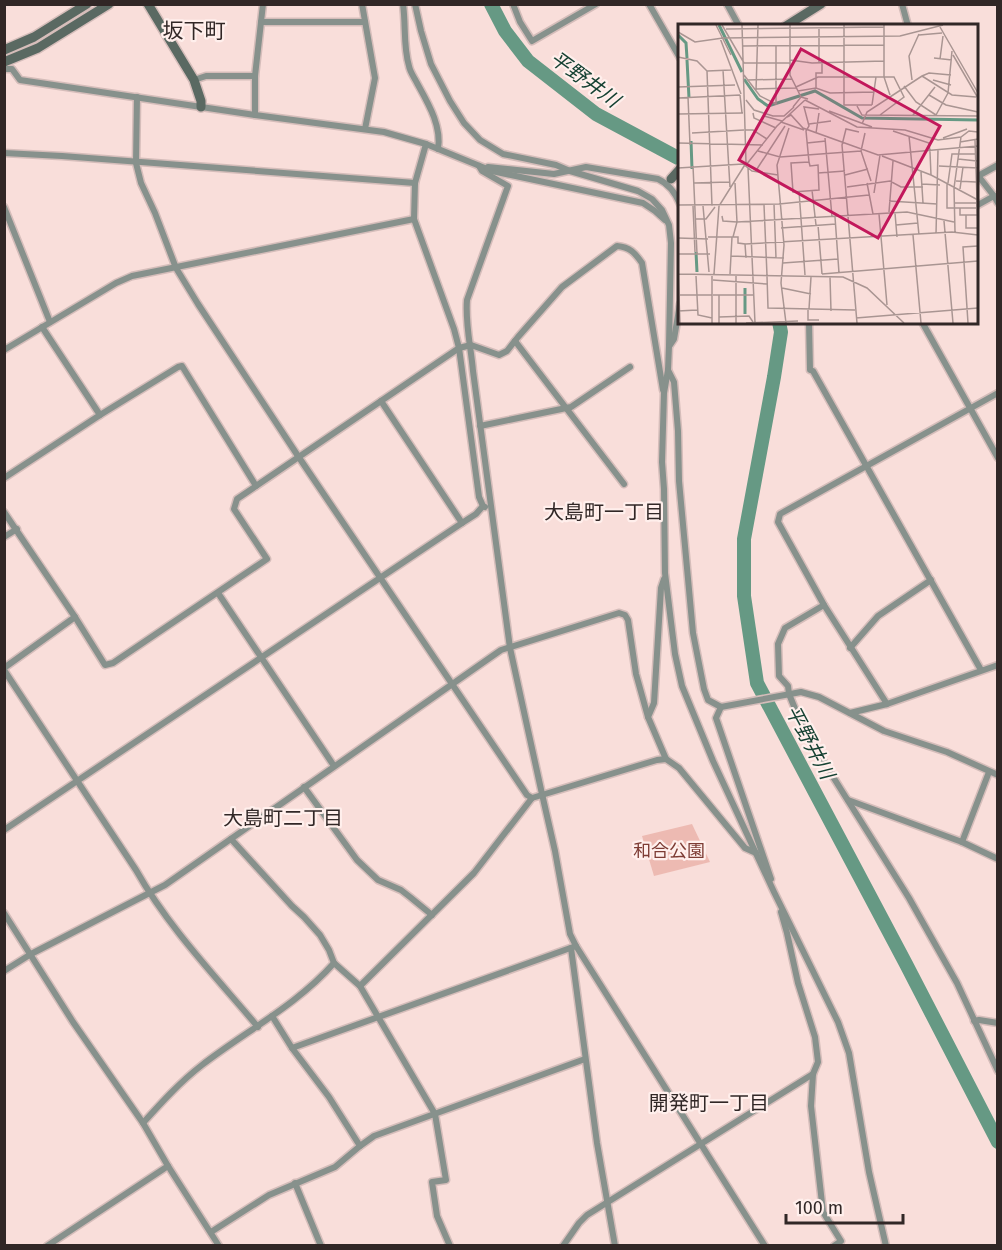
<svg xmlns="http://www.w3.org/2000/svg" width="1002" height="1250" viewBox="0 0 1002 1250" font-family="'Fira Sans','Noto Sans JP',sans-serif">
  <rect width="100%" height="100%" fill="#f9deda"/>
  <polygon fill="#edbab2" points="692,824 710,862 654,876 642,836"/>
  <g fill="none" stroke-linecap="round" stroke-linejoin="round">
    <g stroke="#669984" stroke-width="14">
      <polyline points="491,4 505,31 528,61 596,114 680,159"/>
      <polyline points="779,322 781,332 774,377 744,539 744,596 757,683 906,964 998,1142"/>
    </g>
    <g stroke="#d5bdba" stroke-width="9">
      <g id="street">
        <polyline points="362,4 375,78 365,129"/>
        <path d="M 403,4 C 406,25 403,46 409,66 C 410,72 414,77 417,83 C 428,103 442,126 438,149"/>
        <polyline points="415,4 421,31 431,64 450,101 464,123 480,140 503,154 556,165 570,171 638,191 652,199 662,210 669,225 671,243 669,346 668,370 664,393 662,462 664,489 665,573 675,654 682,686 713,761 774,892 838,1022 849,1053 869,1172 886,1246"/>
        <polyline points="513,4 520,22 532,41 596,4"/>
        <polyline points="649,4 680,58"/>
        <polyline points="727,4 739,26"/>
        <polyline points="902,4 908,26"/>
        <polyline points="261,22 365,22"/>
        <polyline points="4,69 12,69 20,80 255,115 384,132 426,144 492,171 643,203 655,211 665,220"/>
        <polyline points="194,80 206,76 255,76"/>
        <polyline points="137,97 136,163 141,183 155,213 176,268 198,304 298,456 527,795 532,798"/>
        <polyline points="255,115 255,76 263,4"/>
        <polyline points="426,144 415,183 414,219 454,329 459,348 479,497 483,506 485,507"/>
        <polyline points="4,153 62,156 415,183"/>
        <path d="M 479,166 L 482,171 L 508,186 L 467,300 C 465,324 471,347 473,371 L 510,648 L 542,794 L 555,851 L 570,934 L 576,946 L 765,1246"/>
        <path d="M 488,167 L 554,174 L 586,167 L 658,179 C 669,184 675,192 680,204"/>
        <polyline points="976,173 994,196 998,203"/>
        <polyline points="978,176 998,165"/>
        <polyline points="976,206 994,196"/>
        <polyline points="4,207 50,322"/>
        <polyline points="809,322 810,370 813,371 981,670"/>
        <polyline points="922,322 998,458"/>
        <polyline points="42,327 100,415"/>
        <polyline points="515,341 624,484"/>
        <polyline points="670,345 674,339 680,304"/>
        <polyline points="4,350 116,283 132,276 414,219"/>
        <polyline points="668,370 674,382 678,431 679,481 693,633 704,689 708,700 721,707 801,692 819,697 884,731 947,752 998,775"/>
        <polyline points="381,401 462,523"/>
        <polyline points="480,426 571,407 630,367"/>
        <polyline points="4,478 100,415 178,367 182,366 256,486"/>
        <path d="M 4,512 L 75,617 L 105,665 L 113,663 L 267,559 L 234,509 L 237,499 L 459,348 L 471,345 L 499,355 L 507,351 L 518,337 L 562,287 L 617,246 C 630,247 635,253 642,263 L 663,390"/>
        <polyline points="4,537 17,529"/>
        <polyline points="664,579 661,588 654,703 648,717 666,759 679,768 745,848 756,853"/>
        <polyline points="218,593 334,766"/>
        <polyline points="824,605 785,628 778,644 779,676 788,686 789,694 798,716 825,764 909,898 957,983 998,1071"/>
        <polyline points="850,648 878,616 931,580"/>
        <polyline points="4,668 75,617"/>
        <path d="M 4,670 L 136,870 C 168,927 216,977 258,1027"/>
        <polyline points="887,704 824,605 778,522 780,514 998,393"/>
        <polyline points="721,707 716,718 771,879"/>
        <polyline points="850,713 887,704 998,665"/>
        <polyline points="304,787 357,860 378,880 401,890 410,897 432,915"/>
        <polyline points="848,800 962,842 998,859"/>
        <polyline points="4,830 462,523 476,514 483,506"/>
        <polyline points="231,839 292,906 304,917 320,935 329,950 334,963 360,986 435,1114 446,1180 432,1182 437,1216 450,1246"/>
        <polyline points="962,842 989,772"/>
        <polyline points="781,912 787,933 798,983 815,1037 818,1062 813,1074 811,1106 823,1212 841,1241 834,1246"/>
        <polyline points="4,913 73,1022 143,1123 168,1166 219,1246"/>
        <polyline points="571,948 597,1143 615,1246"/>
        <polyline points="4,971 31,954 165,885 501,650 619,613 625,615 628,620 636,674 648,717"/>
        <polyline points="360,986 474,873 532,798 657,760 666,759"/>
        <polyline points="272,1016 292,1048 329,1097 360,1146"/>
        <polyline points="974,1021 979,1020 998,1023"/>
        <polyline points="292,1048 576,946"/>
        <path d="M 143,1123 C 161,1103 180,1082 202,1065 C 246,1031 297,1005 334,963"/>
        <polyline points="295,1183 321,1246"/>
        <polyline points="211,1232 269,1195 335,1167 360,1146 374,1136 585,1059"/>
        <polyline points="47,1246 168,1166"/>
        <polyline points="563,1246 579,1223 587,1215 813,1074"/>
      </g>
    </g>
    <g stroke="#d5bdba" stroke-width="12">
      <g id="secondary">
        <polyline points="148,4 194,80 201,101 201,107"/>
        <polyline points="786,26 821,4"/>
        <polyline points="4,50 34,37 87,4"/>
        <polyline points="4,62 38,48 109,4"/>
        <polyline points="671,179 680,169"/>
      </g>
    </g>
    <use href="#street" stroke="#87918c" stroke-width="6"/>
    <use href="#secondary" stroke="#5a6962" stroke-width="9"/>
  </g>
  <g text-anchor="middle" stroke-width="4.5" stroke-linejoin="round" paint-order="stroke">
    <g font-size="18" fill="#7e3c34" stroke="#ffefec">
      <text x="669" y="857">和合公園</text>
    </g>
    <g font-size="20" font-style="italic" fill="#154132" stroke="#ffefec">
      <text transform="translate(585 79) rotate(36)" y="7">平野井川</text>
      <text transform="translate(810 742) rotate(62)" y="7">平野井川</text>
    </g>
    <g font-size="20" fill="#312726" stroke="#ffefec">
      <text x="604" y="519">大島町一丁目</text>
      <text x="283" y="825">大島町二丁目</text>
      <text x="709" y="1110">開発町一丁目</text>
    </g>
    <g font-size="21" fill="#312726" stroke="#ffefec">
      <text x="194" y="38">坂下町</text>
    </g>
  </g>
  <g transform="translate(678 24)">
    <rect width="300" height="300" fill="#f9deda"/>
    <path fill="none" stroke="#669984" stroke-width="3" d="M 41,1 L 64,48M 0,11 L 8,19 L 9,34M 9,36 L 11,74M 66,55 L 80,75 L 90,82 L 137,67 L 184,94 L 300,96M 13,117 L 14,145M 18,228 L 19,248M 67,290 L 67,264"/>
    <path fill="none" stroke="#a99592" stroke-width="1.5" d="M 38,1 L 53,31M 44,1 L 66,39 L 112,39M 112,1 L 112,51 L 123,73M 166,1 L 166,81 L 194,81M 206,1 L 206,53 L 212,71M 262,3 L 300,69M 48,5 L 206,3M 0,8 L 17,18 L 45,14 L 222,12 L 265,1M 241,11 L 264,9M 42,14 L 63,70M 65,22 L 206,21M 275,31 L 300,74M 0,33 L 19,37 L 29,47 L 34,182M 256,34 L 274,36M 262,35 L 265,12M 112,36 L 134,39 L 206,37M 141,38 L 141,4M 45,46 L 52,163M 29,47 L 53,46M 66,51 L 82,72 L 98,80 L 98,22M 244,52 L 274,71 L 298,73M 69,56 L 114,55M 234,56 L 231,32 L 241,10M 255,56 L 273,61M 226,62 L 238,78 L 258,91M 0,63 L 57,61M 118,63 L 140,53 L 216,53 L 226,73 L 202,91M 138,64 L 138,49 L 144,49 L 144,38M 78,65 L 118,64M 78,67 L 80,1M 120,67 L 138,64 L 152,69 L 196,68M 270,69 L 274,27M 62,71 L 64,89M 251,71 L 268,81 L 300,88M 10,73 L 12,121M 0,74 L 62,71M 68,76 L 76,86 L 95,92 L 106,92 L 116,83M 127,76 L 179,103 L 227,106 L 260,116 L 283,113 L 291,107 L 300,108M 194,81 L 198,53M 179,82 L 184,91 L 300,92M 115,83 L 123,73 L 130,75M 151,87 L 194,103M 75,89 L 76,94 L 98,104M 0,90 L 65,89M 235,91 L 257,63M 258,91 L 270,69M 86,92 L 104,97M 109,93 L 113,91 L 125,104 L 200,131 L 300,122M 103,98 L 126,106M 131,100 L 153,97M 184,100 L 189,88 L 244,52 L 251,49 L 273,51M 67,106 L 75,106 L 89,115M 215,107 L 251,119 L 252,128M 14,109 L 66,106M 138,109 L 141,89M 187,109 L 183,127 L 193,157M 231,112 L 241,211M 147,114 L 154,193M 265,114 L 289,105M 297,116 L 300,205M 282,118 L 300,115M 0,119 L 85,121M 129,119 L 148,117M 80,127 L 102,133 L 183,127M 252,128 L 253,151 L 300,176M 204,132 L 253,151M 280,135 L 299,137M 131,138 L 132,142 L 140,141 L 141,166 L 115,168 L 113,139 ZM 131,138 L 128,107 L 131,102 L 126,83 L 141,85M 68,141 L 99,102 L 127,76M 15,142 L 19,230M 261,142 L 300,144M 0,144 L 65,140 L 74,147 L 100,151M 70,144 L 77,299M 77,148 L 107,102M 243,148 L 245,179M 140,149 L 167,147M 167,151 L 190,145M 278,157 L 298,158M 16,159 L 51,158M 189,159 L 195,190M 270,159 L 274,130 L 298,130M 244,160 L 262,161M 269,160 L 269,184 L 298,184M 169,163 L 212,157 L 223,163 L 245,163M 282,165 L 285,143M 134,166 L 138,201M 121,167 L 127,251M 196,169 L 202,131M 211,177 L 259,180M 276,179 L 298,179M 96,180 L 98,234M 0,181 L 101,180 L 191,171M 86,181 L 89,251M 15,182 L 17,228M 25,182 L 31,248M 282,184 L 282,191 L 299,191M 211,188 L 215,137M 217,189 L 219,213M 201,190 L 209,281M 288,191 L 288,204 L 300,204M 44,192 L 45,197 L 59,198 L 229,188 L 276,198M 157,193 L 161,249M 18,195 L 28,195 L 37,183M 266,197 L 275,299M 140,201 L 144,250M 218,201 L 240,199M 103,204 L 158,200M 277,208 L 276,164 L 283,113M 258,210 L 260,126M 235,211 L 243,299M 30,213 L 60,213 L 60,219 L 67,220 L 68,234M 55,213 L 59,198 L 57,159M 0,214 L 30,215M 67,220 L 274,208 L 300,211M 0,230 L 32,230M 53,232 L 106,234M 105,239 L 160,235M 0,247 L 2,299M 0,250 L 165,253 L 189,264 L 226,299M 36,250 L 41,182 L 68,139 L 64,1M 52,250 L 54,213M 144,250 L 300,237M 18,252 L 20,291 L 34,294M 89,252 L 90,284 L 177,286M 152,253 L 153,287M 35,256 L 89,260M 104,264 L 133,270M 2,271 L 34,271M 35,271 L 75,271M 130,285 L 130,296 L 141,296M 131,285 L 133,253M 0,287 L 19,286M 41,293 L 71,292 L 75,298M 178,294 L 300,284M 34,299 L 34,250M 41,299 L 41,271M 58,299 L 58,252M 68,299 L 120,297M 108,299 L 103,259 L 106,221 L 99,141 L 111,104M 179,299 L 164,121 L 168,105 L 181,108M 290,299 L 285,223 L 300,222"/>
    <path fill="#c2185b" fill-opacity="0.15" stroke="#c2185b" stroke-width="3" d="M 123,25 L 262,102 L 200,214 L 61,136 Z"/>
    <rect width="300" height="300" fill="none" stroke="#312726" stroke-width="3"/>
  </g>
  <rect width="1002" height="1250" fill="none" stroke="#312726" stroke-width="12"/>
  <path d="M786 1214v9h117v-9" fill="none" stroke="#312726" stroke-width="3"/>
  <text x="795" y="1214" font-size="18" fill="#312726" stroke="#ffefec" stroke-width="4.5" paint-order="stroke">100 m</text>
</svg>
